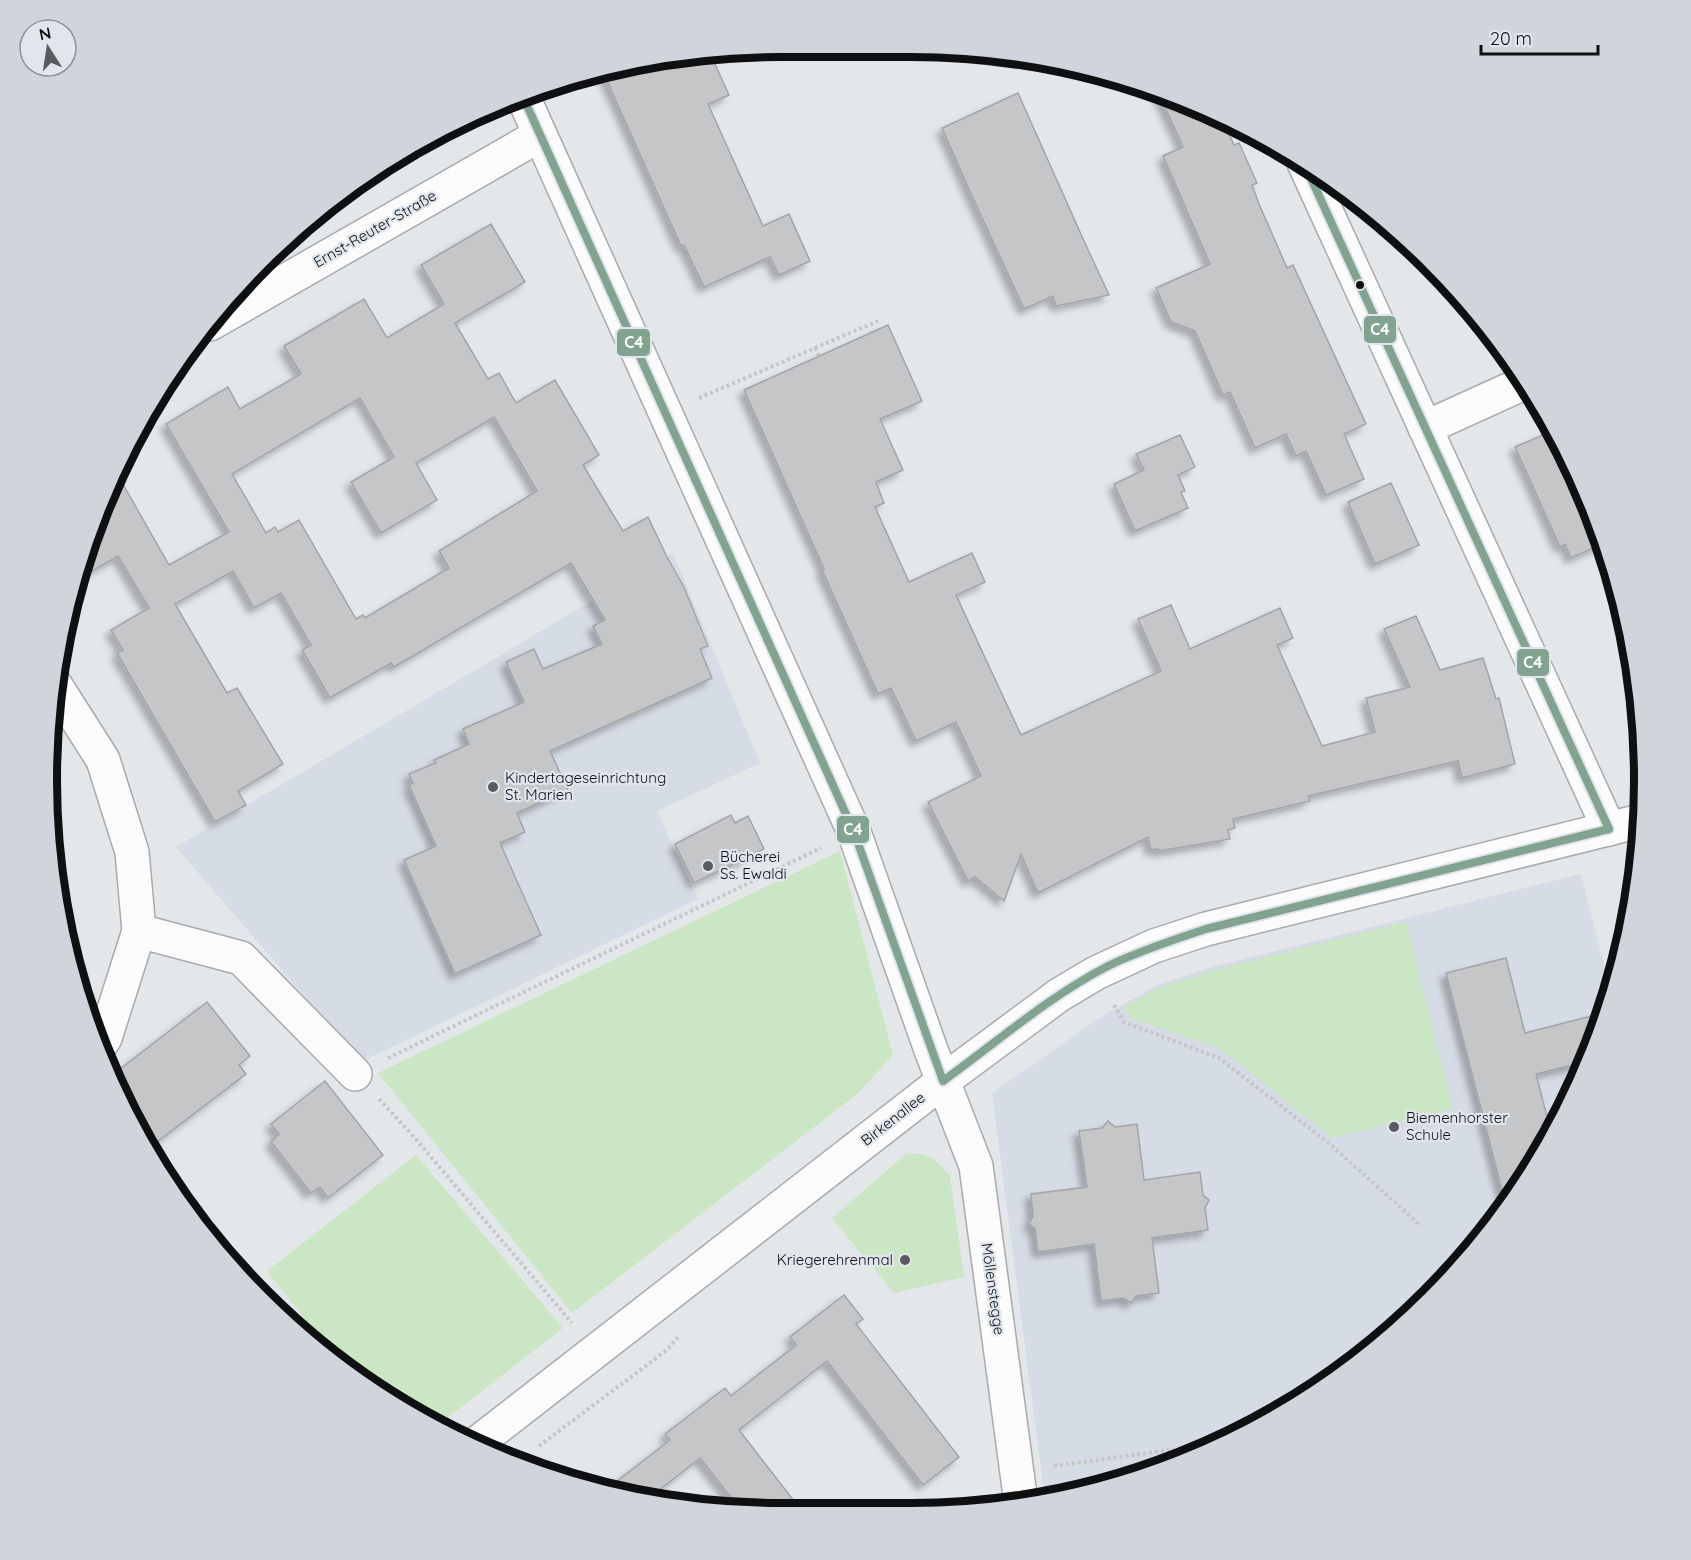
<svg xmlns="http://www.w3.org/2000/svg" width="1691" height="1560" viewBox="0 0 1691 1560" font-family="Quicksand,sans-serif">
  <defs>
    <filter id="shadow"><feDropShadow dx="-5.5" dy="5.5" stdDeviation="3" flood-color="#0004"/></filter>
  </defs>
  <rect width="100%" height="100%" fill="#e4e7ea"/>
  <g fill="#d6dce5">
    <polygon points="673,553 760,763 657,811 698,899 361,1062 176,847"/>
    <polygon points="1581,874 1610,989 1589,1061 1521,1188 1429,1299 1318,1390 1191,1458 1054,1499 1045,1500 992,1093 1098,1019 1157,985 1212,967"/>
  </g>
  <g fill="#cbe6c4">
    <polygon points="840,851 893,1055 856,1095 572,1313 378,1073"/>
    <polygon points="1406,922 1453,1109 1332,1138 1221,1049 1133,1019 1123,1008 1158,988 1219,969"/>
    <polygon points="906,1154 920,1154 933,1158 950,1176 964,1277 894,1293 832,1218"/>
    <polygon points="416,1155 563,1328 437,1426 413,1415 333,1354 267,1271"/>
  </g>
  <g fill="#c4c6c8" stroke="#a3a4a7" stroke-width="1.5" fill-rule="evenodd" filter="url(#shadow)">
    <polygon points="710,53 729,95 708,104 763,226 789,214 810,261 779,275 770,257 704,287 684,245 681,246 603,72 637,61"/>
    <polygon points="1158,92 1192,102 1222,118 1234,145 1239,143 1257,183 1252,185 1259,204 1287,268 1293,265 1366,424 1344,434 1364,479 1326,495 1306,451 1296,456 1286,434 1255,448 1230,392 1223,395 1195,331 1171,322 1156,288 1210,264 1163,156 1183,147"/>
    <polygon points="1018,93 1084,241 1109,295 1056,306 1053,296 1024,309 972,196 942,128"/>
    <path d="M 491,224 L 525,282 L 455,323 L 488,379 L 499,373 L 516,403 L 555,380 L 599,455 L 583,465 L 623,531 L 648,517 L 667,557 L 684,587 L 708,646 L 700,649 L 712,678 L 550,751 L 568,790 L 517,813 L 525,832 L 500,843 L 541,935 L 455,974 L 404,860 L 436,846 L 409,785 L 413,783 L 409,774 L 436,763 L 434,760 L 469,744 L 463,729 L 524,702 L 506,662 L 534,649 L 543,669 L 602,644 L 593,626 L 605,620 L 571,563 L 394,667 L 391,663 L 330,698 L 302,650 L 311,645 L 281,593 L 254,608 L 233,571 L 175,604 L 227,693 L 237,688 L 283,764 L 238,791 L 246,805 L 215,822 L 117,653 L 123,650 L 111,630 L 149,608 L 118,556 L 75,581 L 116,472 L 169,565 L 229,532 L 166,424 L 228,387 L 240,409 L 301,374 L 284,346 L 364,299 L 387,338 L 444,304 L 421,265 ZM 360,398 L 394,457 L 351,482 L 381,533 L 437,500 L 416,463 L 494,417 L 537,491 L 439,551 L 449,568 L 365,618 L 363,615 L 356,619 L 299,520 L 278,532 L 275,527 L 266,533 L 232,474 Z"/>
    <polygon points="888,325 922,401 880,419 903,470 876,482 884,503 875,507 909,582 972,553 985,582 956,595 1021,735 1161,671 1138,619 1171,605 1190,649 1280,608 1293,638 1277,645 1322,746 1375,732 1366,698 1410,687 1384,629 1416,616 1440,670 1483,658 1496,699 1499,698 1515,764 1462,778 1458,761 1308,796 1310,801 1233,819 1235,828 1228,830 1230,839 1159,851 1158,849 1151,850 1148,837 1038,893 1021,854 1004,901 975,877 968,881 928,802 981,776 956,722 916,741 891,688 878,694 822,570 824,569 744,390"/>
    <polygon points="1552,431 1589,500 1602,544 1571,558 1565,544 1560,547 1515,447"/>
    <polygon points="1180,435 1195,467 1178,475 1185,491 1181,492 1188,508 1135,531 1114,484 1144,470 1136,454"/>
    <polygon points="1391,483 1419,545 1375,564 1348,502"/>
    <polygon points="731,815 735,823 748,816 764,849 694,883 675,844"/>
    <polygon points="1506,958 1525,1033 1603,1013 1589,1061 1536,1074 1551,1132 1521,1188 1506,1206 1446,973"/>
    <polygon points="207,1002 250,1056 239,1065 246,1074 149,1148 111,1076"/>
    <polygon points="325,1081 383,1155 328,1198 320,1187 311,1193 271,1142 279,1134 271,1124"/>
    <polygon points="1108,1121 1115,1127 1137,1124 1144,1180 1200,1172 1203,1195 1209,1200 1205,1208 1208,1230 1152,1238 1159,1293 1136,1296 1131,1303 1123,1298 1101,1301 1094,1244 1038,1252 1035,1229 1029,1224 1033,1216 1031,1194 1087,1187 1079,1131 1102,1128"/>
    <polygon points="844,1295 863,1319 856,1324 959,1457 923,1485 827,1361 739,1430 801,1510 740,1509 700,1458 648,1499 607,1489 670,1440 665,1434 725,1388 731,1396 796,1345 790,1337"/>
  </g>
  <g fill="none" stroke-linecap="round" stroke-linejoin="round">
    <g stroke="#a9aaad" stroke-width="36">
      <g id="minor">
        <polyline points="524,99 854,832 931,1050 976,1166 1021,1503"/>
        <polyline points="1304,163 1609,829"/>
        <polyline points="210,324 540,135"/>
        <polyline points="1425,428 1526,382"/>
        <polyline points="56,686 103,760 132,852 139,931 105,1038 98,1048"/>
        <polyline points="139,931 241,958 355,1074"/>
        <polyline points="476,1444 943,1081 1059,995 1096,973 1154,946 1206,929 1640,821"/>
      </g>
    </g>
    <g stroke="#c6c6c7" stroke-width="4" stroke-dasharray="3 3" stroke-linecap="butt">
      <polyline points="815,348 878,321"/>
      <polyline points="699,398 815,348 853,432"/>
      <polyline points="1114,1005 1124,1022 1219,1058 1331,1145 1421,1226"/>
      <polyline points="388,1058 821,848"/>
      <polyline points="379,1099 414,1137 572,1323"/>
      <polyline points="539,1446 667,1350 679,1336"/>
      <polyline points="1054,1466 1220,1443"/>
    </g>
    <use href="#minor" stroke="#fbfbfc" stroke-width="33"/>
    <g stroke="#e1e6ed" stroke-width="12">
      <g id="bus-1">
        <polyline points="524,99 854,832 943,1081"/>
        <polyline points="1304,163 1609,829"/>
        <path d="M 943,1081 C 997,1042 1048,997 1108,966 C 1139,951 1173,940 1206,929 L 1609,829"/>
      </g>
    </g>
    <use href="#bus-1" stroke="#81a38f" stroke-width="8"/>
  </g>
  <circle fill="#0e1012" stroke="#e1e6ed" stroke-width="2" cx="1360" cy="285" r="5"/>
  <g fill="#595b5e" stroke="#e1e6ed" stroke-width="2">
    <circle cx="493" cy="787" r="6"/>
    <circle cx="708" cy="866" r="6"/>
    <circle cx="1394" cy="1127" r="6"/>
    <circle cx="905" cy="1260" r="6"/>
  </g>
  <g text-anchor="middle" stroke-width="4.5" stroke-linejoin="round" paint-order="stroke">
    <g font-size="15" fill="#0e1012" stroke="#e1e6ed">
      <text transform="translate(375 229) rotate(-30)" y="5">Ernst-Reuter-Straße</text>
      <text transform="translate(893 1119) rotate(-38)" y="5">Birkenallee</text>
      <text transform="translate(993 1289) rotate(82)" y="5">Möllenstegge</text>
    </g>
    <g font-size="15" fill="#0e1012" stroke="#e1e6ed" text-anchor="start">
      <text x="505" y="783">Kindertageseinrichtung<tspan x="505" dy="17">St. Marien</tspan></text>
      <text x="720" y="862">Bücherei<tspan x="720" dy="17">Ss. Ewaldi</tspan></text>
      <text x="1406" y="1123">Biemenhorster<tspan x="1406" dy="17">Schule</tspan></text>
      <text x="893" y="1265" text-anchor="end">Kriegerehrenmal</text>
    </g>
  </g>
  <path d="M0 0H1691V1560H0ZM780 57H911A723 723 0 0 1 1634 780V780A723 723 0 0 1 911 1503H780A723 723 0 0 1 57 780V780A723 723 0 0 1 780 57Z" fill="#d0d5db" fill-rule="evenodd"/>
  <path fill="none" stroke="#0e1012" stroke-width="8" d="M780 57H911A723 723 0 0 1 1634 780V780A723 723 0 0 1 911 1503H780A723 723 0 0 1 57 780V780A723 723 0 0 1 780 57Z"/>
  <g stroke="#e1e6ed" stroke-width="2">
    <rect x="1363" y="315" width="34" height="29" rx="6" fill="#81a38f"/>
    <rect x="616" y="328" width="35" height="29" rx="6" fill="#81a38f"/>
    <rect x="1516" y="648" width="34" height="29" rx="6" fill="#81a38f"/>
    <rect x="836" y="815" width="34" height="29" rx="6" fill="#81a38f"/>
  </g>
  <g font-size="16" text-anchor="middle" font-weight="bold" fill="#fff">
    <text x="1380" y="335">C4</text>
    <text x="634" y="348">C4</text>
    <text x="1533" y="668">C4</text>
    <text x="853" y="835">C4</text>
  </g>
  <g transform="translate(48 48) rotate(348)"><circle r="28" fill="#e1e6ed" stroke="#8d9095" stroke-width="1.5"/>
  <path d="M0-4.5L10 22L0 15L-10 22Z" fill="#595b5e"/>
  <text y="-9" font-size="16" font-weight="bold" text-anchor="middle" fill="#0e1012">N</text>
  </g>
  <path d="M1481 45v9h117v-9" fill="none" stroke="#0e1012" stroke-width="3"/>
  <text x="1490" y="45" font-size="18" fill="#0e1012" stroke="#e1e6ed" stroke-width="4.5" paint-order="stroke">20 m</text>
</svg>
